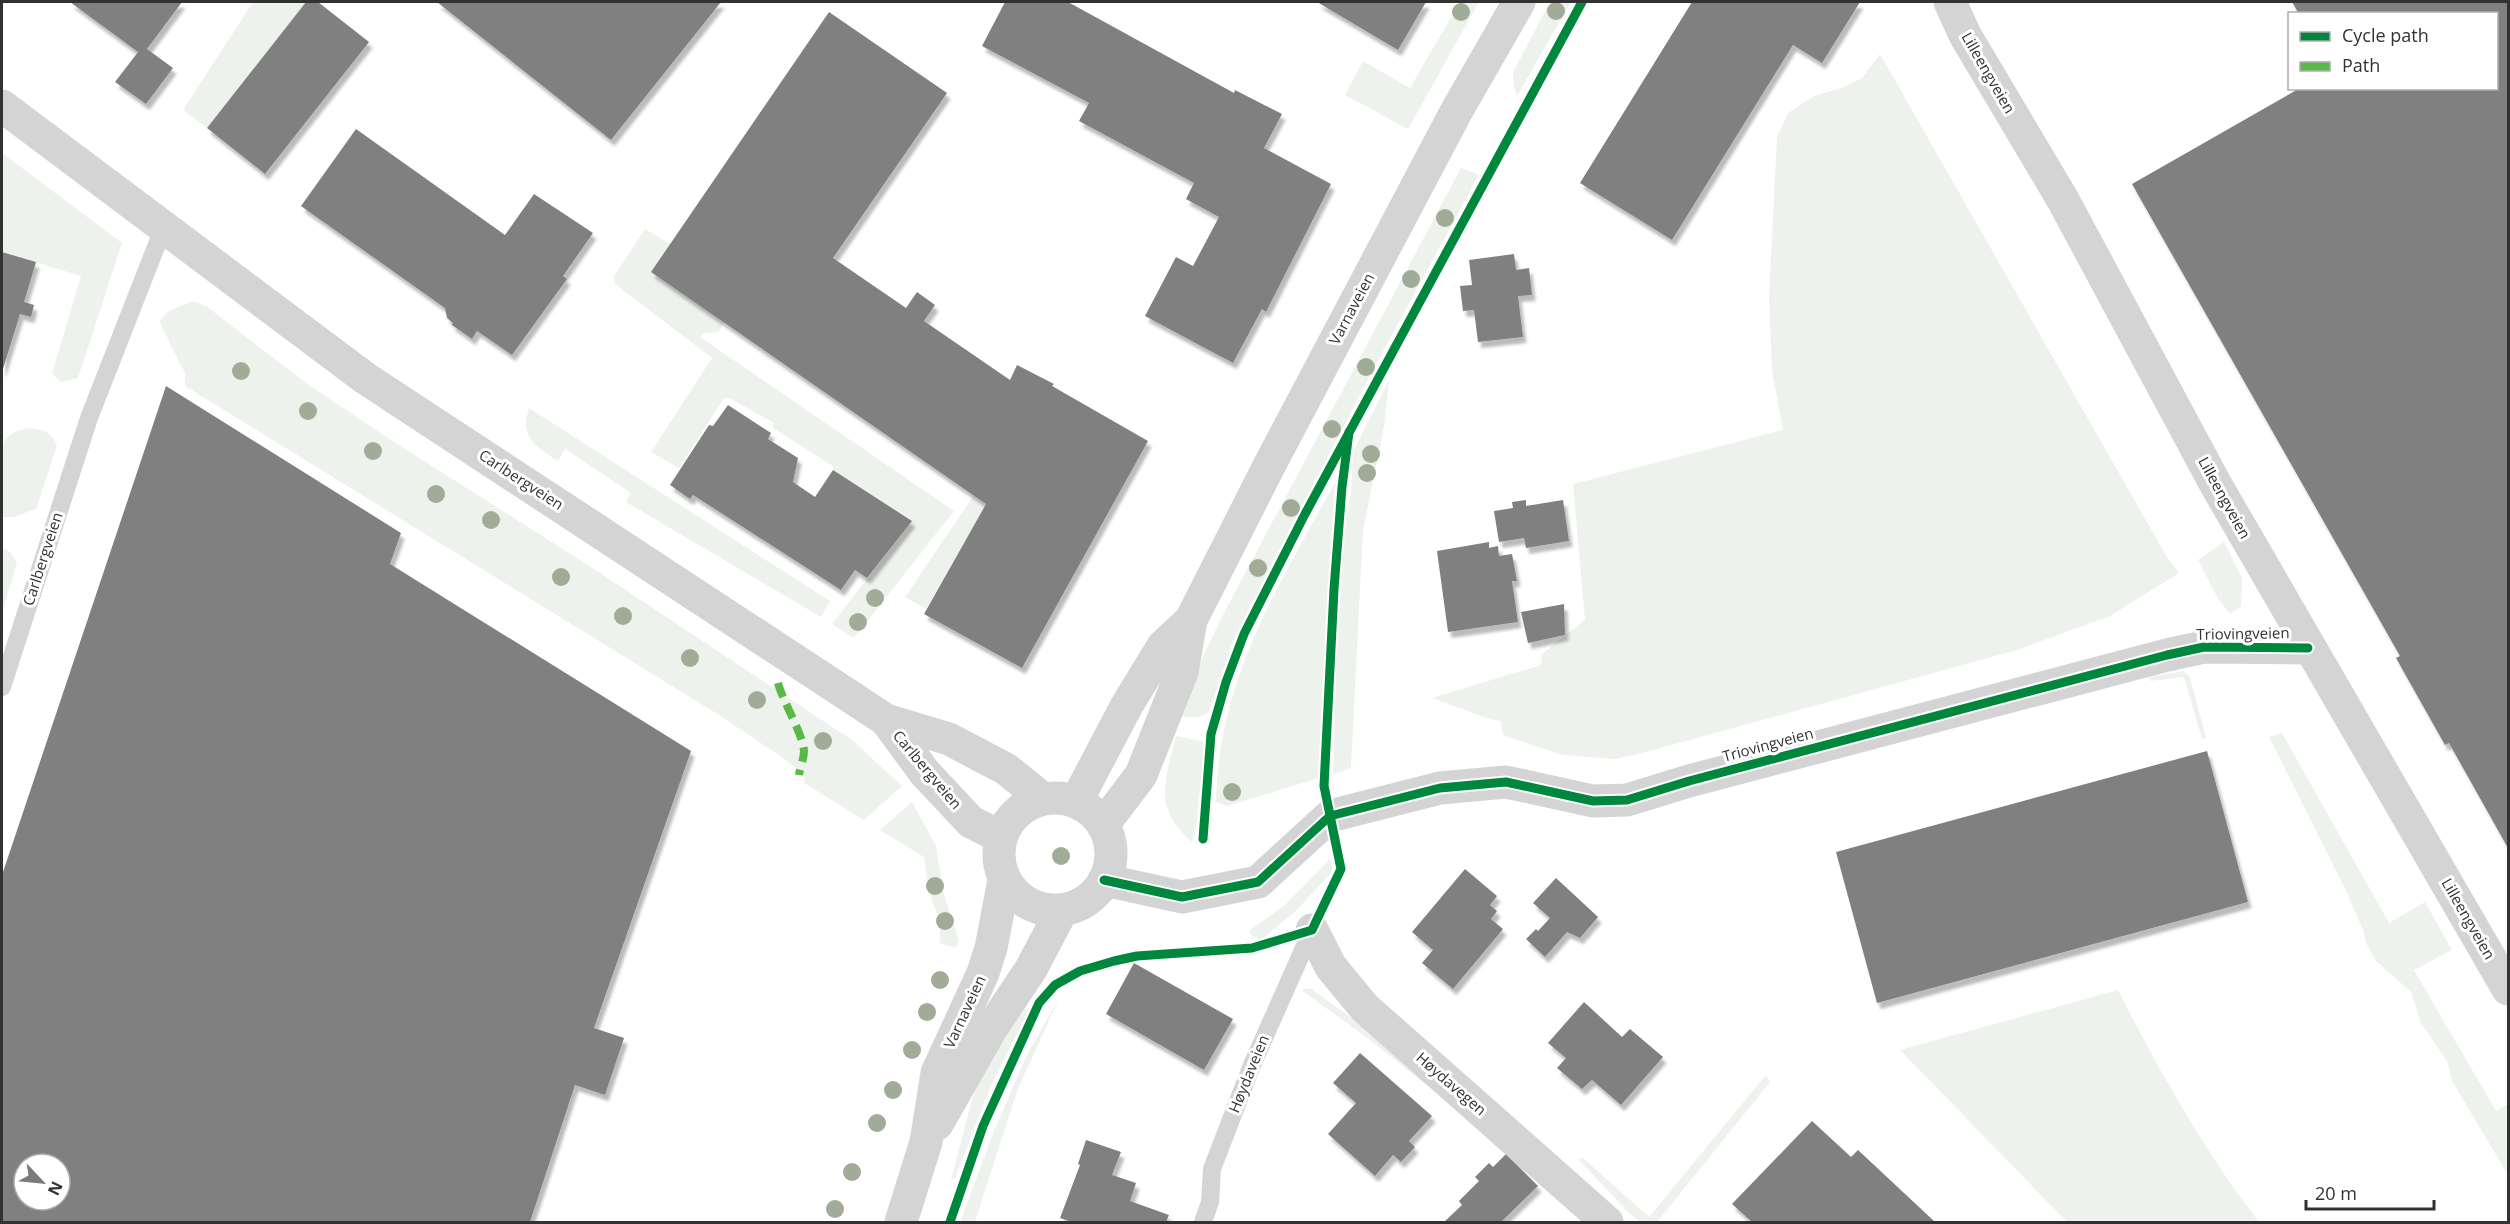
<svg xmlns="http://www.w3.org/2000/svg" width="2510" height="1224" viewBox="0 0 2510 1224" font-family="'Open Sans',sans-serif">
  <defs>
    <filter id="shadow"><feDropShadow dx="3.5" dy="6" stdDeviation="1.5" flood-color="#0004"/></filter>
  </defs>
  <rect width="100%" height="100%" fill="#fff"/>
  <g fill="#eef2ec">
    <polygon points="253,2 306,2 207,128 183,110"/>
    <polygon points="1460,2 1479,2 1408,129 1345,95 1363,61 1410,88"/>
    <polygon points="1550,2 1571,2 1517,96 1514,87 1513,72"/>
    <polygon points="1880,54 2167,557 2179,573 2110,616 2017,650 1642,753 1615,759 1563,755 1503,735 1501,721 1489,719 1432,698 1541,665 1542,654 1585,620 1573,484 1783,430 1772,371 1769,299 1777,137 1788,113 1814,96 1844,87 1862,78"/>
    <polygon points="2,153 122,243 78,378 61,382 52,373 81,276 2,252"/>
    <path d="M 1461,168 L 1479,175 L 1381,355 L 1268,571 L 1232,644 L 1209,712 L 1201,717 L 1182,717 C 1191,679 1209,643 1227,607 Z"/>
    <polygon points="645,229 670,244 725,322 718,332 704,333 700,337 954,511 854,638 832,624 912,521 833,470 833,466 773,428 774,423 729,398 724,398 679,468 651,452 712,358 615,284 614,276"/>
    <polygon points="192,301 206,306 306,383 394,442 588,565 852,740 902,786 864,820 804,783 805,776 786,760 719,715 185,386 185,374 159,321 169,311"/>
    <polygon points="1389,380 1384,426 1363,531 1351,768 1333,774 1338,610 1342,542 1351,494 1353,452"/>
    <path d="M 529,408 L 830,601 L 821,617 L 626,502 L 631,493 L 565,449 L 558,461 C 536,447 519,437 529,408 Z"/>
    <path d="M 30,428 C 44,430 51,432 57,445 L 36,509 L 14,517 L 2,517 L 2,449 C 6,434 16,430 30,428 Z"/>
    <path d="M 1335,483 L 1319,778 L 1227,806 L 1216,802 C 1218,680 1278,586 1335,483 Z"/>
    <polygon points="974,495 986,504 926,609 905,597"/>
    <polygon points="2224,542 2242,578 2241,606 2230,614 2218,599 2198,560"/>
    <polygon points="2,547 10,552 17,563 2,612"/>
    <polygon points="2183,671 2190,677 2206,738 2202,739 2184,677 2150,681 2149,677"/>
    <polygon points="2282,733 2389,923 2425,902 2452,950 2414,970 2496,1111 2508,1104 2508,1175 2452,1081 2448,1063 2421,1023 2411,992 2375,960 2366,943 2363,930 2348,895 2269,737"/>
    <path d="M 1176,736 L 1205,742 L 1196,829 L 1192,842 C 1152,807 1165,782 1176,736 Z"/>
    <polygon points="912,802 936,846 944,895 959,941 956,948 940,943 940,921 929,892 924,857 880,830"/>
    <polygon points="1330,859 1333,866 1331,873 1295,912 1262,939 1254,938 1249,931 1286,904"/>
    <polygon points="1310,988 1371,1032 1466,1117 1369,1039 1301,990"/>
    <path d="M 2118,990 C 2159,1070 2204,1151 2259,1222 L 2067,1222 L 1900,1050 Z"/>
    <polygon points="1060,996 1017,1091 975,1222 960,1222 994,1131 1026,1057"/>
    <polygon points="1025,1008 1028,1012 990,1088 955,1179 951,1179 975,1089 1011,1026"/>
    <polygon points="1766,1075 1770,1082 1657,1222 1641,1222 1629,1213 1578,1159 1583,1158 1649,1217"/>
  </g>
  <g fill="#808080" fill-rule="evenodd" filter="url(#shadow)">
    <polygon points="70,2 182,2 147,49 173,68 146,104 115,82 138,52"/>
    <polygon points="306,2 318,2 369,42 265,174 207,128"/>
    <polygon points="437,2 721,2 611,140"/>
    <polygon points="1005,2 1068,2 1234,93 1235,90 1282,114 1264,148 1331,184 1266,312 1262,309 1233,363 1145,316 1176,257 1193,266 1219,217 1186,199 1194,183 1079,121 1089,103 982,46"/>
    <polygon points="1317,2 1426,2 1398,50"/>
    <polygon points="1692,2 1860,2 1822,63 1793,45 1672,240 1580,183"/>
    <polygon points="2292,2 2508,2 2508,848 2449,743 2445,745 2396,658 2400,656 2132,184 2300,88 2496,88 2496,14 2299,14"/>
    <polygon points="829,12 947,93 833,258 906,308 917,292 935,305 924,321 1010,380 1017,365 1054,384 1052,386 1148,441 1022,668 924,614 986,504 651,272"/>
    <polygon points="356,129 505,235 534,194 593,233 563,276 567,279 512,355 477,331 472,339 452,325 453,323 447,318 445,308 301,206"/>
    <polygon points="2,252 36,262 24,302 34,305 31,317 20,314 2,372"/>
    <polygon points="1514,254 1516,270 1529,268 1532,295 1518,296 1523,337 1478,342 1474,310 1463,311 1460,286 1472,285 1469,260"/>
    <path d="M 166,386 L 401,533 L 390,564 L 691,751 L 594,1028 L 624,1038 L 605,1095 L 575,1085 L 530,1222 L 2,1222 L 2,875 ZM 24,1164 L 60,1164 L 60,1200 L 24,1200 Z"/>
    <polygon points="728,405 771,433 768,439 798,458 793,482 815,497 833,470 912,521 867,578 855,570 841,590 693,495 690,499 670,485 709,425 713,426"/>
    <polygon points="1526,500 1526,506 1563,500 1569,541 1526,548 1524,538 1499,542 1494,511 1513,508 1512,502"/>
    <polygon points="1489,542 1489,548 1498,546 1499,556 1512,554 1517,581 1512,581 1518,622 1448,632 1437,551"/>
    <polygon points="1564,604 1565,635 1528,643 1521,612"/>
    <polygon points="2207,751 2248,902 1877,1003 1836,852"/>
    <polygon points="1465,869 1497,896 1490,905 1497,911 1491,919 1503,929 1453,989 1422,963 1433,950 1412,932"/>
    <polygon points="1556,878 1598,917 1580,938 1567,932 1545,957 1526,939 1536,929 1538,931 1550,918 1533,903"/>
    <polygon points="1134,963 1233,1019 1204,1070 1106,1014"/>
    <polygon points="1584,1002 1622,1037 1630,1029 1663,1057 1621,1105 1592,1080 1582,1089 1557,1068 1566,1058 1548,1043"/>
    <polygon points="1360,1053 1432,1116 1409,1141 1415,1147 1401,1162 1393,1155 1375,1176 1328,1134 1356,1103 1333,1083"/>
    <polygon points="1812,1121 1851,1157 1858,1150 1935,1222 1752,1222 1732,1204"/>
    <polygon points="1086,1140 1121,1152 1112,1175 1136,1183 1130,1201 1169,1215 1166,1222 1072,1222 1060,1218 1080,1165 1078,1164"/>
    <polygon points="1506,1154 1538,1186 1501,1222 1444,1222 1462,1205 1459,1201 1479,1181 1475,1177 1489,1163 1493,1167"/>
  </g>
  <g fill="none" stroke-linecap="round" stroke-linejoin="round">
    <g stroke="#d4d4d4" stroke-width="18">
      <polyline points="2,687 89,418 163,229"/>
      <polyline points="1203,1222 1210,1202 1212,1169 1252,1065 1312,930"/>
    </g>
    <g stroke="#d4d4d4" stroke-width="33">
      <polyline points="1950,2 1965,35 2063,200 2216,485 2508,989"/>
      <polyline points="1104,880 1182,897 1258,882 1330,816 1440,788 1506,782 1593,801 1627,800 1689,781 2167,655 2204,647 2308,648"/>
      <polyline points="1312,930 1331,967 1365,1008 1607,1222"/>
    </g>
    <g stroke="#d4d4d4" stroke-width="33">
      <polyline points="2,106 365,378 886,720 949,739 1006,769 1043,799"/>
      <polyline points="886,720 925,773 971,822 1001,837"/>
      <circle cx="1055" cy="854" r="56"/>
      <polyline points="1076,802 1127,705 1163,646 1191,620"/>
      <polyline points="1103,825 1141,775 1182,672 1191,620 1269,466 1456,112 1519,2"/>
      <polyline points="937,1124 991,1029 1031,969 1062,910"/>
      <polyline points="901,1222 926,1142 937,1073 983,973 991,948 1004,880"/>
    </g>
    <path stroke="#58b947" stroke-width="8" stroke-dasharray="15 8" stroke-linecap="butt" d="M 778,683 C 783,702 803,734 804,751 C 804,759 800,768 799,775"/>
    <g stroke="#fff" stroke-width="13">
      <g id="cycleway">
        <polyline points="1203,839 1211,734 1226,682 1244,634 1305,514 1582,2"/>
        <polyline points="1104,880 1182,897 1258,882 1330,816 1440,788 1506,782 1593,801 1627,800 1689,781 2167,655 2204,647 2308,648"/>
        <polyline points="950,1222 983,1126 1039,1003 1055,985 1080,971 1114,961 1137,956 1252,948 1312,930 1341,869 1324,786 1334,589 1342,487 1349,432"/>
      </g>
    </g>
    <use href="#cycleway" stroke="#00873e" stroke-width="9"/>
  </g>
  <g fill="#a1ac98">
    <circle cx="1556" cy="11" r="9"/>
    <circle cx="1461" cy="12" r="9"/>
    <circle cx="1445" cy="218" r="9"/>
    <circle cx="1411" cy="279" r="9"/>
    <circle cx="1366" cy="367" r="9"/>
    <circle cx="241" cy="371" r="9"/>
    <circle cx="308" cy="411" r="9"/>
    <circle cx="1332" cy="429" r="9"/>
    <circle cx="373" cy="451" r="9"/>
    <circle cx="1371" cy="454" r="9"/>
    <circle cx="1367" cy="473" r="9"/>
    <circle cx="436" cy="494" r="9"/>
    <circle cx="1291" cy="508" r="9"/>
    <circle cx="491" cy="520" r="9"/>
    <circle cx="1258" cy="568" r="9"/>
    <circle cx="561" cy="577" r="9"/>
    <circle cx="875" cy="598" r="9"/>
    <circle cx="623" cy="616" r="9"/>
    <circle cx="858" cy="622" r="9"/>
    <circle cx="690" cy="658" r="9"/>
    <circle cx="757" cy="700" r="9"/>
    <circle cx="823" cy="741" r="9"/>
    <circle cx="1232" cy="792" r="9"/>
    <circle cx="1061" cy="856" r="9"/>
    <circle cx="935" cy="886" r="9"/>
    <circle cx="945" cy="921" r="9"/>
    <circle cx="940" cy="980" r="9"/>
    <circle cx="927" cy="1012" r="9"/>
    <circle cx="912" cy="1050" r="9"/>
    <circle cx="893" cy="1090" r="9"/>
    <circle cx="877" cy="1123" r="9"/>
    <circle cx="852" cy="1172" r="9"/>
    <circle cx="835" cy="1209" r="9"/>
  </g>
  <g text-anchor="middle" stroke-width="6" stroke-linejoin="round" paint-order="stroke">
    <g font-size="15" fill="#323232" stroke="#fff">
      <text transform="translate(1988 73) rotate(60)" y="5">Lilleengveien</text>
      <text transform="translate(1352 309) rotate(-62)" y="5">Varnaveien</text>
      <text transform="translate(521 480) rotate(33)" y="5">Carlbergveien</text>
      <text transform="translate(2224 498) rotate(61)" y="5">Lilleengveien</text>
      <text transform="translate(43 559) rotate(-72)" y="5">Carlbergveien</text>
      <text transform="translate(2243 634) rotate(-1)" y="5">Triovingveien</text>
      <text transform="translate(1768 745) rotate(-15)" y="5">Triovingveien</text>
      <text transform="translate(927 770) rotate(50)" y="5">Carlbergveien</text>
      <text transform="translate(2468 919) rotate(60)" y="5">Lilleengveien</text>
      <text transform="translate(965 1012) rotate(-65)" y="5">Varnaveien</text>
      <text transform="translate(1249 1074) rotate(-68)" y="5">Høydaveien</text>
      <text transform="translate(1451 1084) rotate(41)" y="5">Høydavegen</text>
    </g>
  </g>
  <rect width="2510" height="1224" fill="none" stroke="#323232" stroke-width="6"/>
  <rect x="2288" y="12" width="210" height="78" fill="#ffffff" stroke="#adadad" stroke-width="1.5"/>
  <rect x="2300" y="32" width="30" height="9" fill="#00873e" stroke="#adadad" stroke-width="1.5"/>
  <text x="2342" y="42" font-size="18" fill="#323232">Cycle path</text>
  <rect x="2300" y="62" width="30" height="9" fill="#58b947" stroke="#adadad" stroke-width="1.5"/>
  <text x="2342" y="72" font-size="18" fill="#323232">Path</text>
  <g transform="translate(42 1182) rotate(116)"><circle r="28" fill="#ffffff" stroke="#adadad" stroke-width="1.5"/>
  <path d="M0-4.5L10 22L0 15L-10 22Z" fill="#7a7a7a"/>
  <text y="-9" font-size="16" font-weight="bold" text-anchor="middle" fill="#323232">N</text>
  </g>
  <path d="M2306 1200v9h128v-9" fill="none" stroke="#323232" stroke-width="3"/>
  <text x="2315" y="1200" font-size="18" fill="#323232" stroke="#ffffff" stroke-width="4.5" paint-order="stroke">20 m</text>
</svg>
